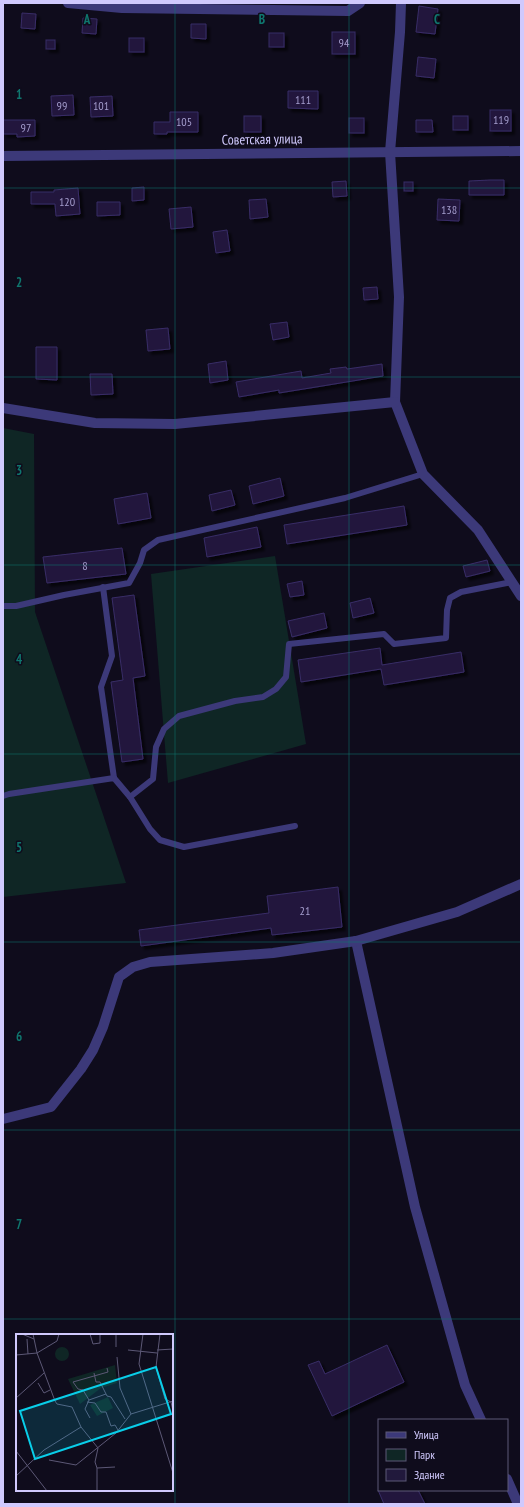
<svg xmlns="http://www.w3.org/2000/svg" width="524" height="1507" viewBox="0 0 524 1507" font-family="'PT Sans Narrow',sans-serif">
  <defs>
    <filter id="shadow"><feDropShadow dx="3.5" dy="3.5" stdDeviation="1" flood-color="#0009"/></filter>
  </defs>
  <rect width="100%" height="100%" fill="#0f0c1c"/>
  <g fill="#0f2625">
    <polygon points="3,428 34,434 35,612 126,883 3,897"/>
    <polygon points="275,556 306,744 168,783 151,574"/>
  </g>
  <g fill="#21193c" stroke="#392c67" filter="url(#shadow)">
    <polygon points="419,6 438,9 435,34 416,32"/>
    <polygon points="22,13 36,14 35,29 21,28"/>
    <polygon points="83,18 97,19 96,34 82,33"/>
    <polygon points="191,24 206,24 206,39 191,38"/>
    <rect x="332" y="32" width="23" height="22"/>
    <rect x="269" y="33" width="15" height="14"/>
    <rect x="129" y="38" width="15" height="14"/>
    <rect x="46" y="40" width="9" height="9"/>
    <polygon points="418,57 436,59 434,78 416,76"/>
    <polygon points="288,91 318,91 318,109 288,108"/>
    <polygon points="73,95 74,115 52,116 51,96"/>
    <polygon points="112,96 113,116 91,117 90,97"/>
    <rect x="490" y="110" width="21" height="21"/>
    <polygon points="170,112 198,112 198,132 167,132 167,134 154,134 154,122 170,122"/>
    <rect x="244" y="116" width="17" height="16"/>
    <rect x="453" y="116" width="15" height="14"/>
    <rect x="349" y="118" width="15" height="15"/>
    <polygon points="3,120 35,120 35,136 17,137 17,134 3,134"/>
    <polygon points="416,120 432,120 433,132 416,132"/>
    <polygon points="490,180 504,180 504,195 469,195 469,181"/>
    <polygon points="346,181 347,196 333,197 332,182"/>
    <rect x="404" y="182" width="9" height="9"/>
    <polygon points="144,187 144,200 132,201 132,188"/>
    <polygon points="78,188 80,214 56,216 55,204 31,204 31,192 54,192 54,190"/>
    <polygon points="266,199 268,217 250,219 249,200"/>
    <polygon points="438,199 460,200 459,221 437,220"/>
    <polygon points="97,202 120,202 120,215 97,216"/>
    <polygon points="191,207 193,227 171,229 169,209"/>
    <polygon points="227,230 230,251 216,253 213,232"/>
    <polygon points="377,287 378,299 364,300 363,288"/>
    <polygon points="287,322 289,337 273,340 270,324"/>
    <polygon points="168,328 170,349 148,351 146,330"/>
    <polygon points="36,347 57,347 57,380 36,379"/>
    <polygon points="226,361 228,380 210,383 208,364"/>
    <polygon points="382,364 383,376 310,388 279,393 279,390 239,397 236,382 301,371 302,378 331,373 330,369 346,367 347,369"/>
    <polygon points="90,374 112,374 113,394 91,395"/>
    <polygon points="280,478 284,496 253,504 249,486"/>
    <polygon points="231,490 235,505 212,511 209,495"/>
    <polygon points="147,493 151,518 118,524 114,499"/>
    <polygon points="404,506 407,525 287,544 284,525"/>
    <polygon points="257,527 261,547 207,557 204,538"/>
    <polygon points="122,548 126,574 47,583 43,557"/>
    <polygon points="487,560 490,571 466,577 463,566"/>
    <polygon points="302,581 304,595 290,597 287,584"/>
    <polygon points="134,595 145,676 133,678 143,759 122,762 111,682 123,680 112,598"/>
    <polygon points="370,598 374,613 353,618 350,603"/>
    <polygon points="324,613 327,628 292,637 288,621"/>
    <polygon points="380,648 382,665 461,652 464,672 384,685 381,669 301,682 298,660"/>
    <polygon points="338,887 342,927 272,935 271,928 141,946 139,930 269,913 267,896"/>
    <polygon points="387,1345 404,1382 332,1416 308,1365 319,1361 325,1374"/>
    <polygon points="378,1490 418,1490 425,1504 384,1504"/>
  </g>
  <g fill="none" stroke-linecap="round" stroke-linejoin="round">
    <g stroke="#3c3979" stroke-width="6">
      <polyline points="103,587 112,656 101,687 114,778"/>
      <polyline points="3,606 16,606 64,595 129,583 140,563 144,550 158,540 345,498 423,474"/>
      <polyline points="3,796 9,794 114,778 130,797 150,829 160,840 184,847 295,826"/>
      <polyline points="130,797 153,779 156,747 164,729 179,716 235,701 263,697 276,689 286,677 289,644 384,634 394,644 446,638 447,610 450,598 461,592 512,582"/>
    </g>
    <g stroke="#3c3979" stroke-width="10">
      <polyline points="68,3 122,8 348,11 360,3"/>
      <polyline points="401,3 400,32 390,152 399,297 395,402 423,474 478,530 521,596"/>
      <polyline points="3,156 521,151"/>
      <polyline points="3,408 95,423 175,424 395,402"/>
      <polyline points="356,941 415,1207 465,1385 481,1420"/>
      <polyline points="3,1119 51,1107 81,1069 93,1050 103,1027 119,977 133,967 150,962 273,953 356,941 457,912 521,884"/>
      <polyline points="507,1479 518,1504"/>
    </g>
  </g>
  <path fill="none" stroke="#0f766e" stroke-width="1" stroke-opacity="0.55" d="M 175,3 L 175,1504M 349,3 L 349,1504M 3,188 L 521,188M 3,377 L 521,377M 3,565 L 521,565M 3,754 L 521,754M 3,942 L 521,942M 3,1130 L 521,1130M 3,1319 L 521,1319"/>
  <g text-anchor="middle" stroke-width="3" stroke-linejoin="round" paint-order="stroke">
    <g font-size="12" fill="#a49dcd">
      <text x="344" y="47">94</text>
      <text x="303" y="104">111</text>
      <text x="62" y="110">99</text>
      <text x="101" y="110">101</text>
      <text x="501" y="124">119</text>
      <text x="184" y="126">105</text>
      <text x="26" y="132">97</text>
      <text x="67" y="206">120</text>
      <text x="449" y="214">138</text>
      <text x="85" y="570">8</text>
      <text x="305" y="915">21</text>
    </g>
    <g font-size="14" fill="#d0c9fd" stroke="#0f0c1c">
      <text transform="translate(262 139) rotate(-1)" y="5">Советская улица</text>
    </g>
  </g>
  <g transform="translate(16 1334)">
    <rect width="157" height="157" fill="#0f0c1c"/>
    <path d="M39 20a7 7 0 1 1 14 0a7 7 0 1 1-14 0ZM 99,31 L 101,49 L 85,54 L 64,70 L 52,45 ZM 92,63 L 97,74 L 81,82 L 74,71 Z" fill="#0f2625"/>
    <path fill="none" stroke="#5c5876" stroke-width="1" d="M 6,0 L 18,5M 17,0 L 21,19 L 39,67 L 41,70 L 56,73 L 65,93 L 82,114M 74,0 L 77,10 L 84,9 L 84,0M 100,0 L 100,13M 127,0 L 123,30 L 157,139M 144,0 L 140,33 L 149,65 L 155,68 L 157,77M 11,5 L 12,20M 112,16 L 141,19M 141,16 L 157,15M 0,21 L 21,19 L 41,7 L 43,0M 101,23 L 104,54 L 115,80M 78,39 L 80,48 L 84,48 L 91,62 L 95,63 L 109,85M 22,49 L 28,59 L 34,56M 0,64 L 28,39M 73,66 L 90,60M 71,68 L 79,69 L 85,78 L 90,78 L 95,92 L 99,91 L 102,96M 74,84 L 69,75 L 73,66 L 67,56 L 62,55 L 57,48 L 92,38 L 91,34M 0,117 L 31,157M 33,126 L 60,131 L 100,99 L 115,80 L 157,67M 81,134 L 99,133M 0,142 L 28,116 L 65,93M 81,157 L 81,134 L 79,128 L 82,114"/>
    <path fill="#09cee9" fill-opacity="0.15" stroke="#09cee9" stroke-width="2" d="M 140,33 L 155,80 L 19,125 L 4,77 Z"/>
    <rect width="157" height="157" fill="none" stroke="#d0c9fd" stroke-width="2"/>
  </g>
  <g font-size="13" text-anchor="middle" font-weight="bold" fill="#0f766e" stroke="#0f0c1c" stroke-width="3" stroke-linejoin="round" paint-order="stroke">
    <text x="87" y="24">A</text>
    <text x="262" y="24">B</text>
    <text x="437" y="24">C</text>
    <text x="19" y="99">1</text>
    <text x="19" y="287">2</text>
    <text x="19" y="475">3</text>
    <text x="19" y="664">4</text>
    <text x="19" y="852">5</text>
    <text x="19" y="1041">6</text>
    <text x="19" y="1229">7</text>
  </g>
  <rect width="524" height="1507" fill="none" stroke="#d0c9fd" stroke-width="8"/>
  <rect x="378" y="1419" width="130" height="72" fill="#0f0c1c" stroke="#5c5876"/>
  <rect x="386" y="1432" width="20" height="6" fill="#3c3979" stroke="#5c5876"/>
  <text x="414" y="1439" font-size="12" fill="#d0c9fd">Улица</text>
  <rect x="386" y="1449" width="20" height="12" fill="#0f2625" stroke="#5c5876"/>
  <text x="414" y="1459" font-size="12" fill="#d0c9fd">Парк</text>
  <rect x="386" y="1469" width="20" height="12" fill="#21193c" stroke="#5c5876"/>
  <text x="414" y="1479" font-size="12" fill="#d0c9fd">Здание</text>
</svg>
